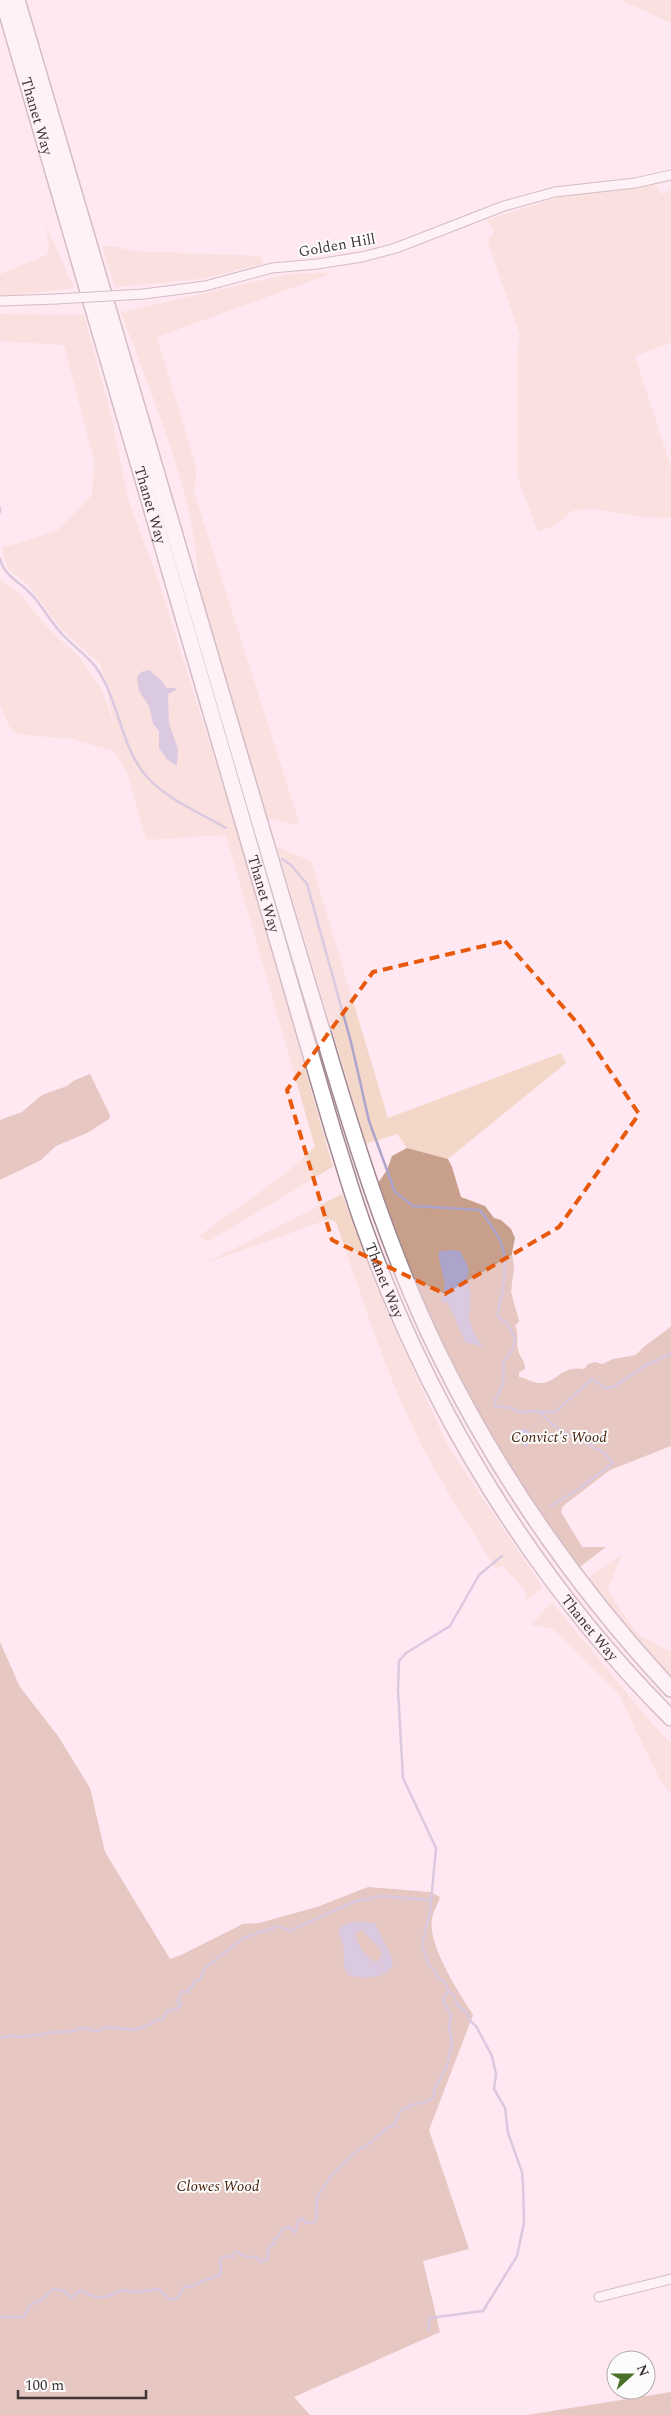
<svg xmlns="http://www.w3.org/2000/svg" width="671" height="2415" viewBox="0 0 671 2415" font-family="Spectral,serif">
  <rect width="100%" height="100%" fill="#ffe8f1"/>
  <g fill="#f3d8ca" fill-rule="evenodd">
    <polygon points="621,0 671,0 671,23"/>
    <polygon points="655,183 661,194 671,190 671,343 635,356 671,467 671,518 641,517 596,509 579,510 572,511 554,526 538,532 517,476 517,349 520,335 487,240 494,233 487,220 575,192 591,192"/>
    <polygon points="46,226 74,288 0,297 0,274 47,255 49,246"/>
    <polygon points="102,246 112,246 133,251 260,256 263,264 200,279 115,287"/>
    <path d="M 333,273 L 157,337 L 197,470 L 194,492 L 300,825 L 268,819 L 199,591 C 197,497 153,401 121,312 L 289,274 Z"/>
    <path d="M 0,314 L 84,315 L 111,415 L 128,499 L 159,583 L 234,820 L 333,1167 L 209,1241 L 199,1236 L 286,1173 L 315,1147 L 226,835 L 146,840 L 127,772 L 114,751 L 72,739 L 26,735 L 15,733 L 9,726 L 0,705 L 0,579 L 22,596 L 46,626 L 79,657 L 102,690 L 115,727 L 101,665 L 63,631 L 28,585 L 8,569 L 2,548 L 57,531 L 92,495 L 94,461 L 64,345 L 0,341 ZM 155,678 L 163,682 L 166,688 L 175,688 L 176,690 L 168,694 L 169,723 L 178,749 L 175,764 L 167,759 L 159,744 C 162,730 156,733 153,723 C 151,718 152,712 149,707 C 145,698 140,692 137,682 Z"/>
    <polygon points="277,847 311,861 388,1118 561,1053 566,1063 448,1159 407,1148 397,1134 366,1144"/>
    <path d="M 342,1194 L 390,1319 L 449,1448 L 543,1588 L 526,1600 L 524,1589 L 503,1566 L 495,1568 C 468,1522 437,1479 414,1430 C 382,1363 360,1292 336,1222 L 329,1219 L 204,1264 Z"/>
    <polygon points="622,1555 608,1588 609,1593 637,1634 671,1652 671,1677 637,1646 587,1579"/>
    <polygon points="552,1602 649,1720 671,1743 671,1793 660,1780 619,1695 553,1629 531,1625"/>
  </g>
  <g fill="#c79f8b">
    <polygon points="90,1074 110,1115 109,1119 87,1133 56,1146 41,1160 0,1180 0,1120 22,1112 42,1095 67,1086 75,1080"/>
    <path d="M 407,1148 L 448,1159 L 452,1167 L 461,1197 L 485,1206 L 494,1218 L 501,1220 L 511,1229 L 515,1238 L 512,1253 L 514,1267 L 511,1292 L 519,1321 L 515,1326 C 519,1333 516,1342 518,1350 C 520,1358 525,1360 525,1369 L 519,1372 L 519,1377 C 526,1378 533,1383 539,1383 C 556,1384 561,1365 584,1369 L 588,1364 L 595,1362 L 602,1364 L 613,1359 L 636,1355 C 646,1343 659,1337 671,1326 L 671,1446 L 610,1470 L 563,1506 L 561,1512 L 582,1547 L 606,1547 L 577,1569 C 508,1474 450,1370 403,1261 C 393,1237 385,1211 376,1186 L 387,1170 L 392,1156 Z"/>
    <path d="M 0,1642 L 20,1687 L 58,1736 L 90,1788 L 105,1852 L 170,1959 L 181,1955 L 243,1924 L 259,1923 L 317,1907 L 368,1887 L 430,1892 L 440,1897 C 438,1904 433,1912 432,1919 C 427,1945 460,1994 473,2015 L 429,2130 L 469,2249 L 423,2261 L 440,2332 L 294,2397 L 310,2415 L 0,2415 Z"/>
    <polygon points="671,2392 671,2415 527,2415"/>
  </g>
  <g fill="#ada4cb" fill-rule="evenodd">
    <polygon points="149,670 163,682 166,688 175,688 176,690 168,694 169,723 178,749 177,766 167,759 159,748 159,731 153,724 149,706 139,691 137,677 141,672"/>
    <path d="M 455,1250 L 460,1251 L 469,1269 L 467,1280 L 471,1295 L 469,1317 L 473,1331 L 483,1347 L 465,1342 L 448,1303 L 440,1301 C 452,1288 437,1266 439,1251 Z"/>
    <polygon points="523,1428 530,1431 532,1436 527,1447 521,1443 517,1434"/>
    <path d="M 357,1921 L 375,1923 L 393,1960 C 391,1981 363,1979 348,1975 C 342,1967 344,1961 344,1952 C 345,1935 325,1928 357,1921 ZM 362,1930 L 379,1948 L 382,1955 L 377,1962 C 367,1960 355,1942 356,1932 Z"/>
  </g>
  <g fill="none" stroke-linecap="round" stroke-linejoin="round">
    <g stroke="#ada4cb" stroke-width="2.5">
      <polyline points="0,508 0,512"/>
      <path d="M 0,559 C 4,575 18,581 29,592 C 42,604 50,622 62,634 C 72,645 85,654 95,666 C 120,700 120,749 149,779 C 169,800 200,813 226,828"/>
      <path d="M 282,859 L 291,865 L 307,884 L 351,1042 L 369,1121 L 395,1192 L 413,1206 L 480,1210 C 505,1244 507,1248 503,1290 C 502,1299 497,1307 498,1317 L 507,1323 L 515,1338 L 513,1349 L 504,1361 L 503,1384 L 495,1400 L 495,1406 L 510,1408 L 520,1412 L 538,1411 L 554,1413 L 592,1379 L 605,1388 L 613,1387 L 646,1365 L 671,1354"/>
      <polyline points="539,1412 558,1429 603,1452 613,1463 579,1489 551,1506"/>
      <path d="M 0,2038 L 10,2036 L 24,2037 L 55,2032 L 69,2032 L 81,2028 L 97,2031 L 108,2027 L 135,2030 L 151,2024 L 156,2020 L 163,2019 L 167,2011 C 172,2010 180,2010 181,2003 L 177,2002 L 181,1992 L 189,1992 L 189,1987 L 193,1987 L 194,1982 L 201,1979 L 203,1970 L 243,1938 L 279,1926 L 289,1931 L 356,1901 L 382,1896 L 431,1900"/>
      <path d="M 0,2317 L 24,2317 L 30,2305 L 43,2299 L 53,2289 L 64,2291 L 71,2298 C 74,2296 77,2292 80,2291 C 84,2290 85,2293 87,2294 C 98,2300 111,2297 120,2290 L 137,2292 L 158,2289 C 164,2292 170,2305 178,2297 C 181,2295 182,2289 185,2286 L 192,2287 C 196,2283 215,2276 219,2276 L 221,2273 L 220,2259 L 225,2256 L 233,2257 L 235,2251 L 246,2257 L 257,2257 L 260,2262 L 267,2260 L 269,2246 L 275,2244 L 274,2239 L 278,2237 L 282,2229 L 289,2227 L 295,2233 L 298,2221 L 303,2218 L 305,2223 L 316,2222 L 317,2197 L 332,2175 L 360,2148 L 365,2147 L 387,2128 L 394,2125 L 401,2110 L 412,2105 L 429,2101 L 434,2096 L 434,2090 L 447,2066 L 452,2041 L 449,2027 L 451,2016 L 443,2000 L 449,1991 L 444,1981 L 438,1978 L 435,1970 L 429,1966 L 422,1945 L 430,1912 L 436,1848 L 403,1778 L 398,1690 L 399,1661 L 406,1653 L 450,1626 L 479,1575 L 502,1556"/>
      <polyline points="429,2331 429,2318 483,2311 517,2256 524,2223 523,2184 522,2172 508,2133 505,2108 494,2089 496,2074 492,2056 476,2026 470,2021 467,2013 458,2006 453,1994 449,1992"/>
    </g>
    <g stroke="#a18892" stroke-width="11">
      <g id="minor">
        <polyline points="144,294 205,286 272,268 317,264 362,257 396,248 504,206 555,192 635,183 671,175"/>
        <polyline points="0,301 56,299"/>
        <polyline points="599,2297 671,2279"/>
      </g>
    </g>
    <g stroke="#a18892" stroke-width="18">
      <g id="trunk">
        <path id="s1" d="M 3,0 L 334,1134 C 344,1165 353,1197 364,1227 C 429,1409 534,1581 671,1718"/>
        <path d="M 17,0 C 91,250 164,500 238,749 C 267,846 295,943 325,1040 C 356,1145 389,1251 437,1350 C 498,1475 577,1588 671,1689"/>
      </g>
    </g>
    <use href="#minor" stroke="#fff" stroke-width="9"/>
    <use href="#trunk" stroke="#fff" stroke-width="15"/>
    <g stroke="#a18892" stroke-width="11" stroke-linecap="butt">
      <polyline id="minor-bridge" points="56,299 144,294"/>
    </g>
    <use href="#minor-bridge" stroke="#fff" stroke-width="9"/>
  </g>
  <path d="M0 0H671V2415H0ZM 505,941 L 580,1026 L 639,1114 L 559,1227 L 445,1294 L 332,1240 L 287,1090 L 373,972 Z" fill="#ffe8f1" fill-opacity=".55" fill-rule="evenodd"/>
  <path fill="none" stroke="#e8590c" stroke-width="4" stroke-dasharray="10 6" stroke-linejoin="round" d="M 505,941 L 580,1026 L 639,1114 L 559,1227 L 445,1294 L 332,1240 L 287,1090 L 373,972 Z"/>
  <g text-anchor="middle" stroke-width="4" stroke-linejoin="round" paint-order="stroke">
    <g font-size="15" fill="#403539" stroke="#fcfcfc">
      <text dy="5" stroke="none"><textPath href="#s1" startOffset="121">Thanet Way</textPath></text>
      <text transform="translate(337 245) rotate(-10)" y="5">Golden Hill</text>
      <text dy="5" stroke="none"><textPath href="#s1" startOffset="526">Thanet Way</textPath></text>
      <text dy="5" stroke="none"><textPath href="#s1" startOffset="931">Thanet Way</textPath></text>
      <text dy="5" stroke="none"><textPath href="#s1" startOffset="1336">Thanet Way</textPath></text>
      <text dy="5" stroke="none"><textPath href="#s1" startOffset="1741">Thanet Way</textPath></text>
    </g>
    <g font-size="15" font-style="italic" fill="#48210a" stroke="#fcfcfc">
      <text x="559" y="1442">Convict's Wood</text>
      <text x="218" y="2191">Clowes Wood</text>
    </g>
  </g>
  <g transform="translate(631 2375) rotate(69)"><circle r="24" fill="#fcfcfc" stroke="#b1acae"/>
  <path d="M0-4L9 19L0 12L-9 19Z" fill="#496f29"/>
  <text y="-8" font-size="14" font-weight="bold" text-anchor="middle" fill="#403539">N</text>
  </g>
  <path d="M18 2390v8h128v-8" fill="none" stroke="#403539" stroke-width="2.5"/>
  <text x="25" y="2390" font-size="15" fill="#403539" stroke="#fcfcfc" stroke-width="4" paint-order="stroke">100 m</text>
</svg>
